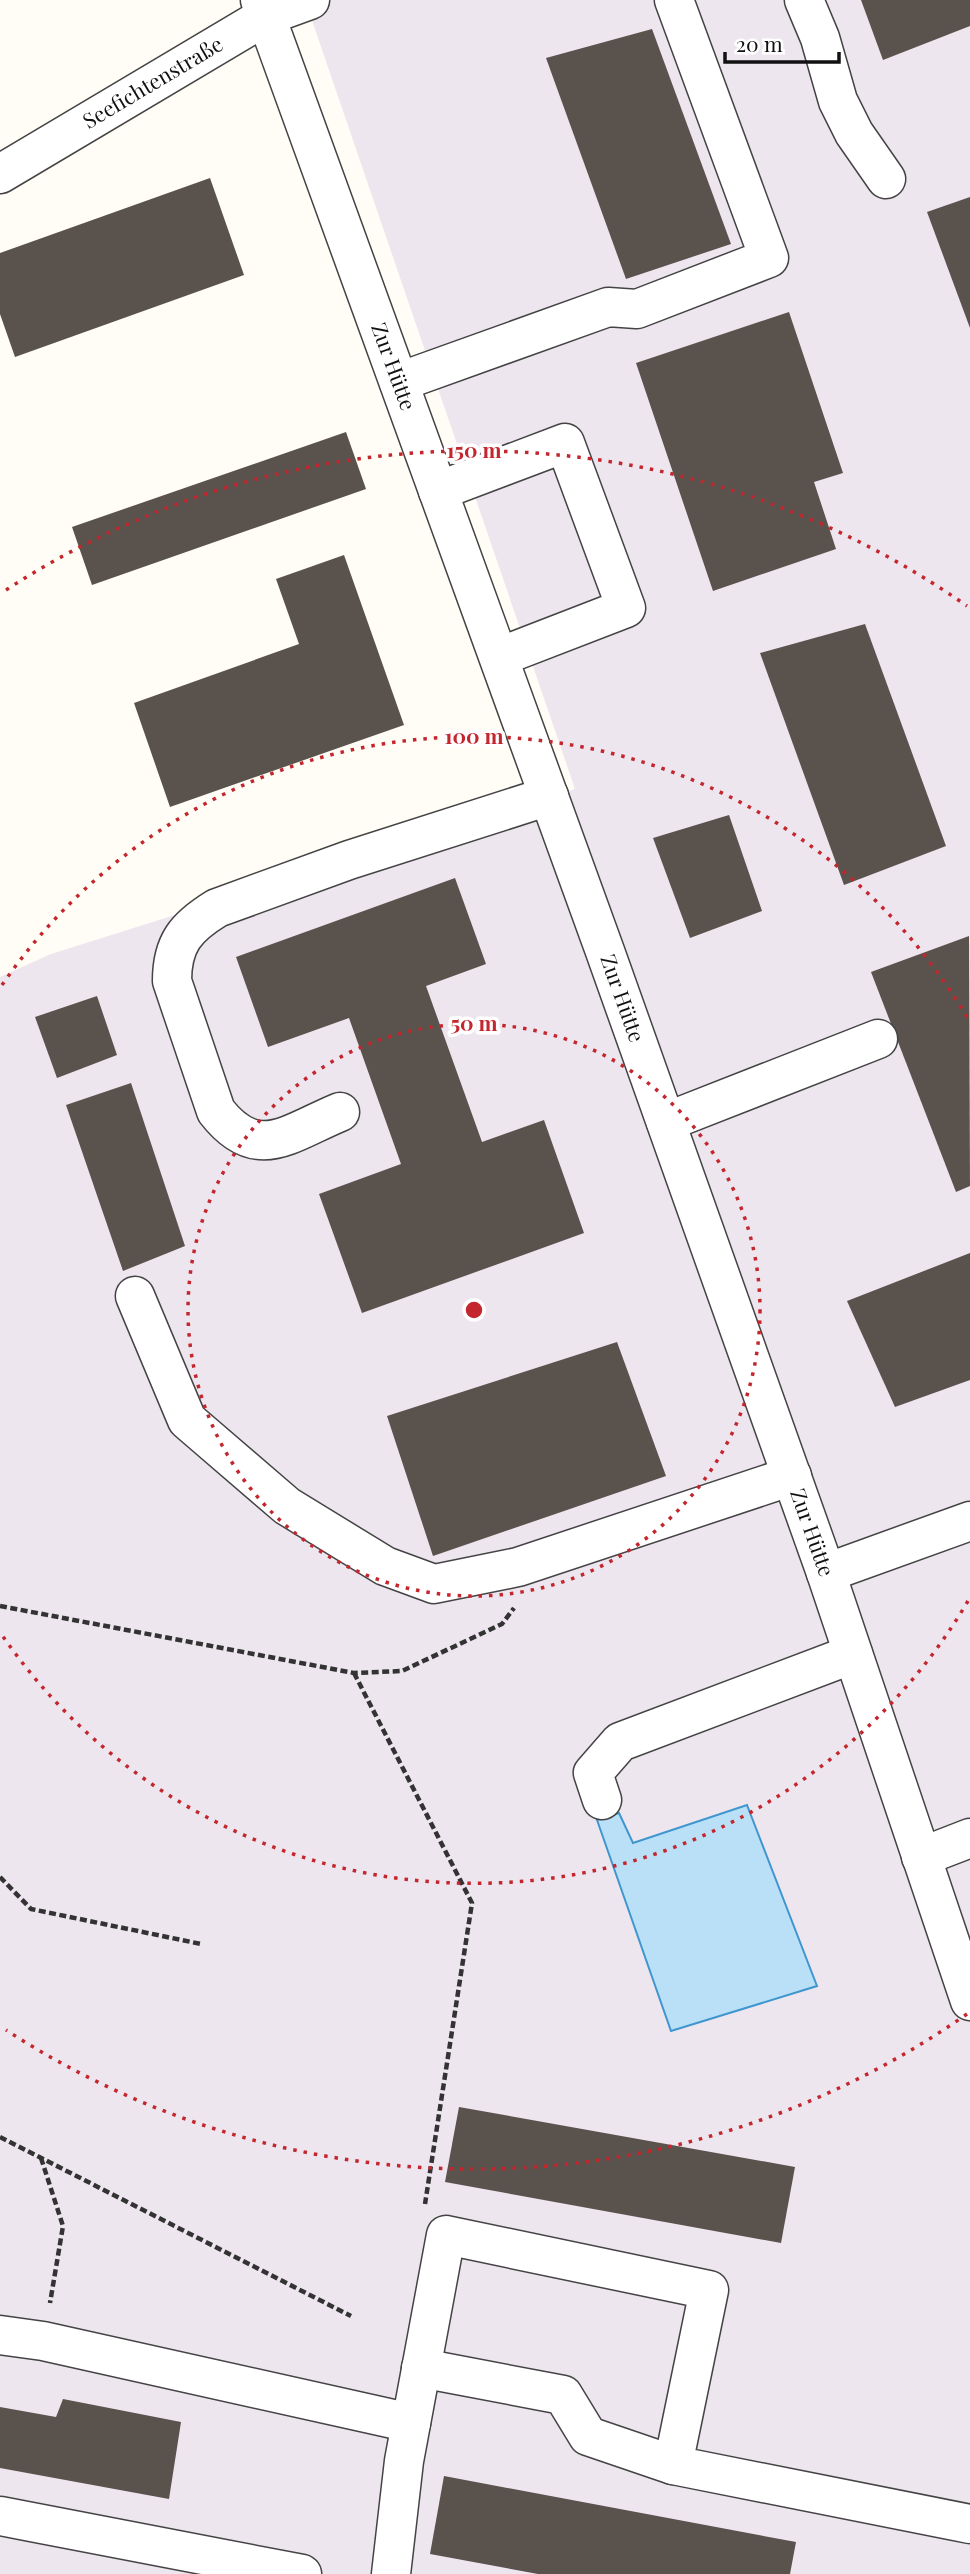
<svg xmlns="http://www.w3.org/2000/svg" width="970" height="2574" viewBox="0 0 970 2574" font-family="'Playfair Display',serif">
  <rect width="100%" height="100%" fill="#fffdf5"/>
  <polygon fill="#eee6ef" points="305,0 970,0 970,2574 0,2574 0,977 51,954 575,789"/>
  <polygon fill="#b9e0f7" stroke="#3f96cf" stroke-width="2" points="747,1805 817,1986 671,2031 597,1820 619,1813 633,1843"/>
  <g fill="#5a524d">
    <polygon points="861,0 970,0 970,26 883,60"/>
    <polygon points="652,29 731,244 626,279 546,58"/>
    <polygon points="210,178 244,275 15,357 0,314 0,253"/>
    <polygon points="970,197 970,328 927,212"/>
    <polygon points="789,312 843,473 814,482 836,549 713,591 636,363"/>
    <polygon points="346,432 366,489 92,585 72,527"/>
    <polygon points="344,555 404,725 170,807 134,703 299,644 276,579"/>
    <polygon points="865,624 946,846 844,885 760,653"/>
    <polygon points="729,815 762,911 690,938 653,838"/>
    <polygon points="455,878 486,964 426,986 482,1142 544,1120 584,1233 362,1313 319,1194 401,1164 349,1018 268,1047 236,957"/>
    <polygon points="969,936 970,1186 956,1192 871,972"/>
    <polygon points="97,996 117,1055 57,1078 35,1017"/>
    <polygon points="131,1083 185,1246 123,1271 66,1105"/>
    <polygon points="970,1253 970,1380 895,1407 847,1301"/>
    <polygon points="617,1342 666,1476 433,1556 387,1416"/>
    <polygon points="459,2107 795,2167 781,2243 445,2182"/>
    <polygon points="63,2399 181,2422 169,2499 0,2468 0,2407 56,2417"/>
    <polygon points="444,2476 796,2542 790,2574 538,2574 430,2554"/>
  </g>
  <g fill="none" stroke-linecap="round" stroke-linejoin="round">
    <g stroke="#444" stroke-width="41">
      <g id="minor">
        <path id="s1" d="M 260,0 L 606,954 L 826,1573 L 970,2001"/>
        <polyline points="804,0 820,38 838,101 854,133 886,179"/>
        <path id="s2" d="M 0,174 L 266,16 L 310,0"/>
        <polyline points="399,382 608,307 637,309 769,258 674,0"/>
        <polyline points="438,491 565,443 626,608 499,657"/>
        <path d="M 340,1112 C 289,1133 257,1164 216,1111 L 172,981 C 172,943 186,927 217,908 L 349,860 L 549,796"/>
        <polyline points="666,1122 878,1039"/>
        <polyline points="135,1296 187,1420 287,1506 385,1566 434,1584 518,1567 792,1476"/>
        <polyline points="826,1573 970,1521"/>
        <polyline points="602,1800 593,1773 620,1742 853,1654"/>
        <polyline points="921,1857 970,1838"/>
        <polyline points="0,2335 43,2341 411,2423"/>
        <polyline points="421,2368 563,2395 588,2436 673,2465"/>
        <polyline points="0,2516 302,2574"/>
        <polyline points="391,2574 404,2461 446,2235 709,2290 673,2465 970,2524"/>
      </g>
    </g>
    <g stroke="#333" stroke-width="4.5" stroke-dasharray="7 3.5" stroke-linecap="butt">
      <polyline points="0,1606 354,1673 402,1671 502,1624 514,1608"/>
      <polyline points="354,1673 472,1903 425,2204"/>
      <polyline points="0,1877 31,1909 201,1944"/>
      <polyline points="0,2137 351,2316"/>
      <polyline points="41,2158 63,2226 50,2303"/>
    </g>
    <use href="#minor" stroke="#fff" stroke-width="38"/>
  </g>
  <g fill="none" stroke="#c4262e" stroke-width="3.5" stroke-dasharray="3.5 7">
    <circle cx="474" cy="1310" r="286"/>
    <path d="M968 1601A573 573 0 0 1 2 1635M2 985A573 573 0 0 1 968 1019"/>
    <path d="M967 2014A859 859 0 0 1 6 2030M6 590A859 859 0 0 1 967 606"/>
  </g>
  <g text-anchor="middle" stroke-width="7" stroke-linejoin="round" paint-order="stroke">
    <g font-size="21" fill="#111" stroke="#fff">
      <text dy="7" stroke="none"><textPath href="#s2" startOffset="178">Seefichtenstraße</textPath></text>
      <text dy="7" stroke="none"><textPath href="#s1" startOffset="390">Zur Hütte</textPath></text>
      <text dy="7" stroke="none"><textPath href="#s1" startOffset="1062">Zur Hütte</textPath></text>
      <text dy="7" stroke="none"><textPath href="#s1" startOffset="1629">Zur Hütte</textPath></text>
    </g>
  </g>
  <circle cx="474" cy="1310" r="10" fill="#c4262e" stroke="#fff" stroke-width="3.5"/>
  <g font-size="21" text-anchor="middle" font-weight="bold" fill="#c4262e" stroke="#fff" stroke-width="7" stroke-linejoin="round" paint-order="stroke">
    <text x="474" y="458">150 m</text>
    <text x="474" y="744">100 m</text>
    <text x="474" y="1031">50 m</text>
  </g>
  <path d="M725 52v10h114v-10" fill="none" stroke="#111111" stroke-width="3.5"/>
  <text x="736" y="52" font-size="21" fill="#111111" stroke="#ffffff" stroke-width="5" paint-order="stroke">20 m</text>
</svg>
